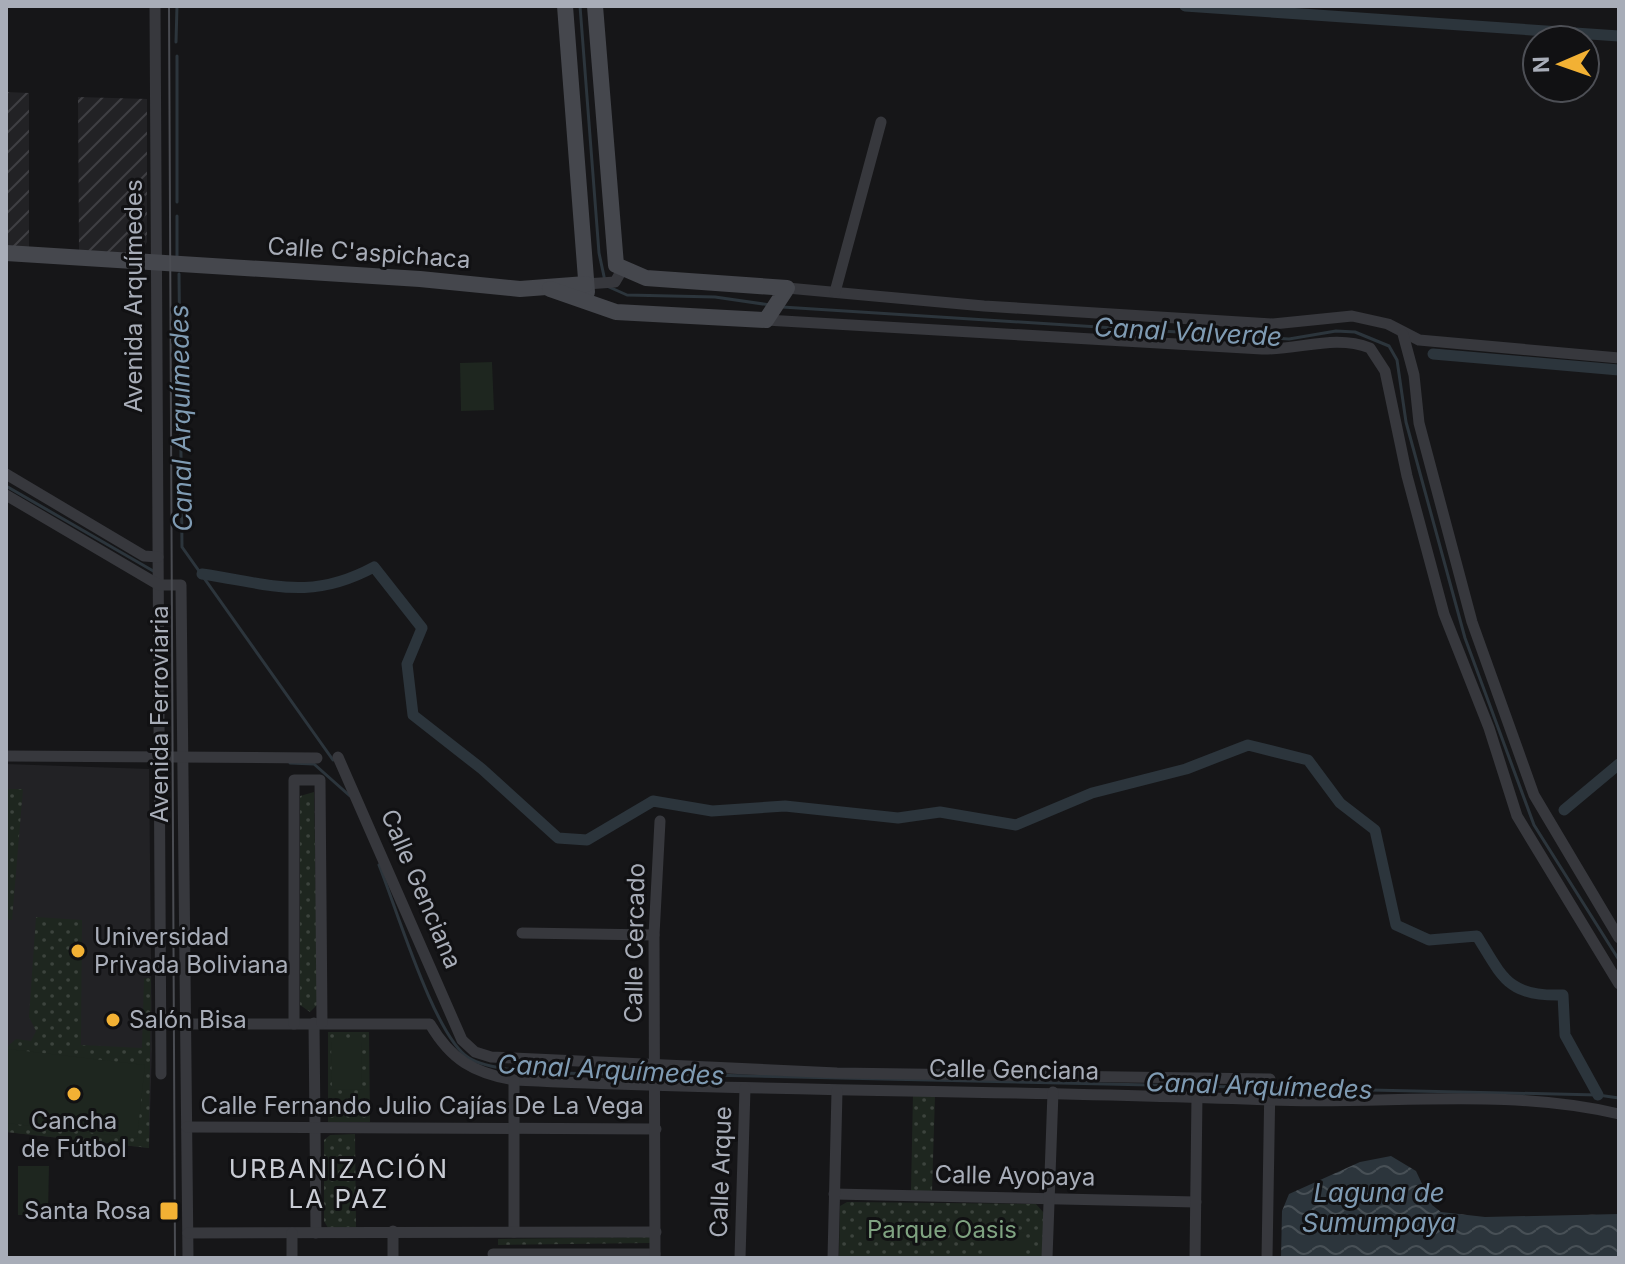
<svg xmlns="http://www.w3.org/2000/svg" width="1625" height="1264" viewBox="0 0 1625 1264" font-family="Inter,sans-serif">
  <defs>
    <pattern id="industrial-furrows" width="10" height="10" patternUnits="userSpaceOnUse" patternTransform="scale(2)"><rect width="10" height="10" fill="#222225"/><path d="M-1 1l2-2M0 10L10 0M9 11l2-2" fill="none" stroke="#3f3f43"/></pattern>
    <pattern id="grass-dots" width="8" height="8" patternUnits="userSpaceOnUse" patternTransform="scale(2)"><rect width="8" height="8" fill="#1e261f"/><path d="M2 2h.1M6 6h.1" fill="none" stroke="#3c433d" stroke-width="1.8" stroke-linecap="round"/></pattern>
    <pattern id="water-waves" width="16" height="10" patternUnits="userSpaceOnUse" patternTransform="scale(2)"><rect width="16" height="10" fill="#2c353c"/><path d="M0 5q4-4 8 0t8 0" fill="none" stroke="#485056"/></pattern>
  </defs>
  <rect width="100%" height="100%" fill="#161618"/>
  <polygon fill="#222225" points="6,764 149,769 152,1049 149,1148 6,1132"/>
  <g fill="url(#industrial-furrows)">
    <polygon points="6,92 29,93 29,247 6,246"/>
    <polygon points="78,97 147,99 147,242 139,255 79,250"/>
  </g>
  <g fill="url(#grass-dots)">
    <polygon points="6,789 23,789 12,920 6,919"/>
    <polygon points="314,792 318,1004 310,1012 300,1005 300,796"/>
    <polygon points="36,917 82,920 81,1045 142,1048 144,978 151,978 149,1148 6,1132 6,1048 16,1039 31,1041 36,1031 29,1017"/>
    <polygon points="328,1032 369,1032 370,1122 328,1122"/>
    <polygon points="913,1094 935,1095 932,1191 911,1191"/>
    <polygon points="355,1134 356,1227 328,1228 324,1221 324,1140 330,1135"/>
    <polygon points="847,1202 1036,1204 1044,1213 1043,1258 839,1258 840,1206"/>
    <polygon points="651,1237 651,1243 498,1245 498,1239"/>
  </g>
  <g fill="#1e261f">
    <polygon points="492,362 494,410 461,411 460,363"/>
    <polygon points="331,1041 361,1041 362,1089 332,1090"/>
    <polygon points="8,1049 145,1065 137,1138 6,1123"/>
    <polygon points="18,1166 49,1166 48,1215 18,1215"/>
    <polygon points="982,1232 1025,1233 1025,1258 982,1258"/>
  </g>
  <polygon fill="url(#water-waves)" points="1391,1156 1416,1171 1432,1205 1441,1212 1485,1217 1619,1214 1619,1258 1281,1258 1282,1211 1289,1194 1360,1162"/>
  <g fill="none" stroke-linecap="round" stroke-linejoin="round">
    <g stroke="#2c353c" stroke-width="3">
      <polyline points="580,6 599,253 605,281"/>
      <polyline points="176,42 177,6"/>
      <polyline points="177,56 177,202"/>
      <polyline points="177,216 177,259"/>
      <polyline points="179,274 182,547 333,760"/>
      <polyline points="609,287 627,295 715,297 770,305"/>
      <polyline points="782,307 1289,339 1336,331 1355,332 1389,346 1397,360 1406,422 1465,638 1534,825 1619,960"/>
      <polyline points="6,486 155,572"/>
      <polyline points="290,763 314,764 350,796"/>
      <path d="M 379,865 C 396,907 435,1038 469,1058 C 501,1078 610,1073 652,1074"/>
      <polyline points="659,1074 1598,1095 1619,1098"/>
    </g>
    <g stroke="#2c353c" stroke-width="11">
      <polyline points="1185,6 1619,36"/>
      <polyline points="1433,354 1619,370"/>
      <path d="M 202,574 C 271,584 309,602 374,567 L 422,628 L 407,664 L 413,715 L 482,769 L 558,838 L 587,840 L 653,801 L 712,811 L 785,806 L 898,818 L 940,812 L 1016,825 L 1092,793 L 1186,769 L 1248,745 L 1308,760 L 1340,803 L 1375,830 L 1396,925 L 1429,940 L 1477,936 C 1503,978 1508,997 1563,995 L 1565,1035 L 1598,1095"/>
      <polyline points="1564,810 1619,764"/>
    </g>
    <g stroke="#37383d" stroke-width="11">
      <polyline points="155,6 161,1074"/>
      <polyline points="586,284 615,282 622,270"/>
      <polyline points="787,288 984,306 1273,324 1352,316 1388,324 1419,340 1619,358"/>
      <polyline points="835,292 881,122"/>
      <path d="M 766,320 L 1262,349 C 1299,350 1335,334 1370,348 L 1385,371 L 1407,476 L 1444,614 L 1489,728 L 1517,816 L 1619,984"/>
      <polyline points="1403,334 1414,375 1419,423 1472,622 1534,795 1619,938"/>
      <polyline points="6,474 144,556 158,557"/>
      <polyline points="6,495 159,585 181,585 188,1258"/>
      <polyline points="6,756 317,758"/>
      <polyline points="338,757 462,1040 475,1052 491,1057 837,1073 1270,1079 1267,1258"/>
      <polyline points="522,933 654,935"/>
      <polyline points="314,1023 316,1233"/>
      <path d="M 186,1024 L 430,1024 C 451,1060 474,1073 514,1080 C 766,1092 1018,1090 1269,1100 C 1385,1105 1506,1087 1619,1114"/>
      <polyline points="294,1024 294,780 320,780 322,1023"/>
      <polyline points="187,1127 656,1129"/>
      <polyline points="834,1194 1196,1202"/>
      <polyline points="393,1231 393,1258"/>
      <polyline points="514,1232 514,1080"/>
      <polyline points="188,1233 656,1232"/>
      <polyline points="292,1233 292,1258"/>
      <polyline points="493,1254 655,1254"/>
      <polyline points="655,1258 654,935 660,821"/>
      <polyline points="740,1258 745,1088"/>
      <polyline points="833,1258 837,1091"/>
      <polyline points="1047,1258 1053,1092"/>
      <polyline points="1195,1258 1197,1095"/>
    </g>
    <g stroke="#45474d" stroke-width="16">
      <polyline points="565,6 587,292"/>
      <polyline points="6,253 420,279 520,289 586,284"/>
      <polyline points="550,289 616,312 766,320 787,288 646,278 616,265 595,6"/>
    </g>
    <polyline stroke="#4a4c52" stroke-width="2" points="169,6 175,1258"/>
  </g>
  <g fill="#f2b134" stroke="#111113" stroke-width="3">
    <circle cx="78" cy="951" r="8"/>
    <circle cx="113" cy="1020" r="8"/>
    <circle cx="74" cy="1094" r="8"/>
    <rect x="159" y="1201" width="20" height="20" rx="4"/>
  </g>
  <g text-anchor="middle" stroke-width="6" stroke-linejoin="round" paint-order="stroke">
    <g font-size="24" fill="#a8adb8" stroke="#111113">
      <text transform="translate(369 253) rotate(4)" y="8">Calle C'aspichaca</text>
      <text transform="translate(134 296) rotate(-90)" y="8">Avenida Arquímedes</text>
      <text transform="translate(160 714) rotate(-90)" y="8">Avenida Ferroviaria</text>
      <text transform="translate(421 889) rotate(67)" y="8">Calle Genciana</text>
      <text transform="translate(635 943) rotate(-89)" y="8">Calle Cercado</text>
      <text transform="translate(1014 1070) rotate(1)" y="8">Calle Genciana</text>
      <text x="422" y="1114">Calle Fernando Julio Cajías De La Vega</text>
      <text transform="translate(721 1172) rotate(-88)" y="8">Calle Arque</text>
      <text transform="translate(1015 1176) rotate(1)" y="8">Calle Ayopaya</text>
    </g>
    <g font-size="24" fill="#a8adb8" stroke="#111113" text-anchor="start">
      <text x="94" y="945">Universidad<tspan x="94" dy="28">Privada Boliviana</tspan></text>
      <text x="129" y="1028">Salón Bisa</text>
      <text x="74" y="1129" text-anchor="middle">Cancha<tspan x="74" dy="28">de Fútbol</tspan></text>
      <text x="151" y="1219" text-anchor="end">Santa Rosa</text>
    </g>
    <g font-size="24" fill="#7fa381" stroke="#111113">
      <text x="942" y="1238">Parque Oasis</text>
    </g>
    <g font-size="26" font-style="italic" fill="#7f9bb3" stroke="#111113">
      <text transform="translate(1188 332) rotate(3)" y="9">Canal Valverde</text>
      <text transform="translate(181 418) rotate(-91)" y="9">Canal Arquímedes</text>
      <text transform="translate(611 1070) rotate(3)" y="9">Canal Arquímedes</text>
      <text transform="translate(1259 1086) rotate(2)" y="9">Canal Arquímedes</text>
      <text x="1379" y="1202">Laguna de<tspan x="1379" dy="30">Sumumpaya</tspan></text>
    </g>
    <g font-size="26" letter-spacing="2" fill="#c9ccd4" stroke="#111113">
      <text x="339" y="1178">URBANIZACIÓN<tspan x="339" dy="30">LA PAZ</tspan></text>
    </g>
  </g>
  <rect width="1625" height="1264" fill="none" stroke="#a8adb8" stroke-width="16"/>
  <g transform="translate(1561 64) rotate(268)"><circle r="38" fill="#111113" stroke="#4d4f55" stroke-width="2"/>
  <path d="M0-6L14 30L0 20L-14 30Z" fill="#f2b134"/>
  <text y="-12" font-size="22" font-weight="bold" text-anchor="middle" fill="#a8adb8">N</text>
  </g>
</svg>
